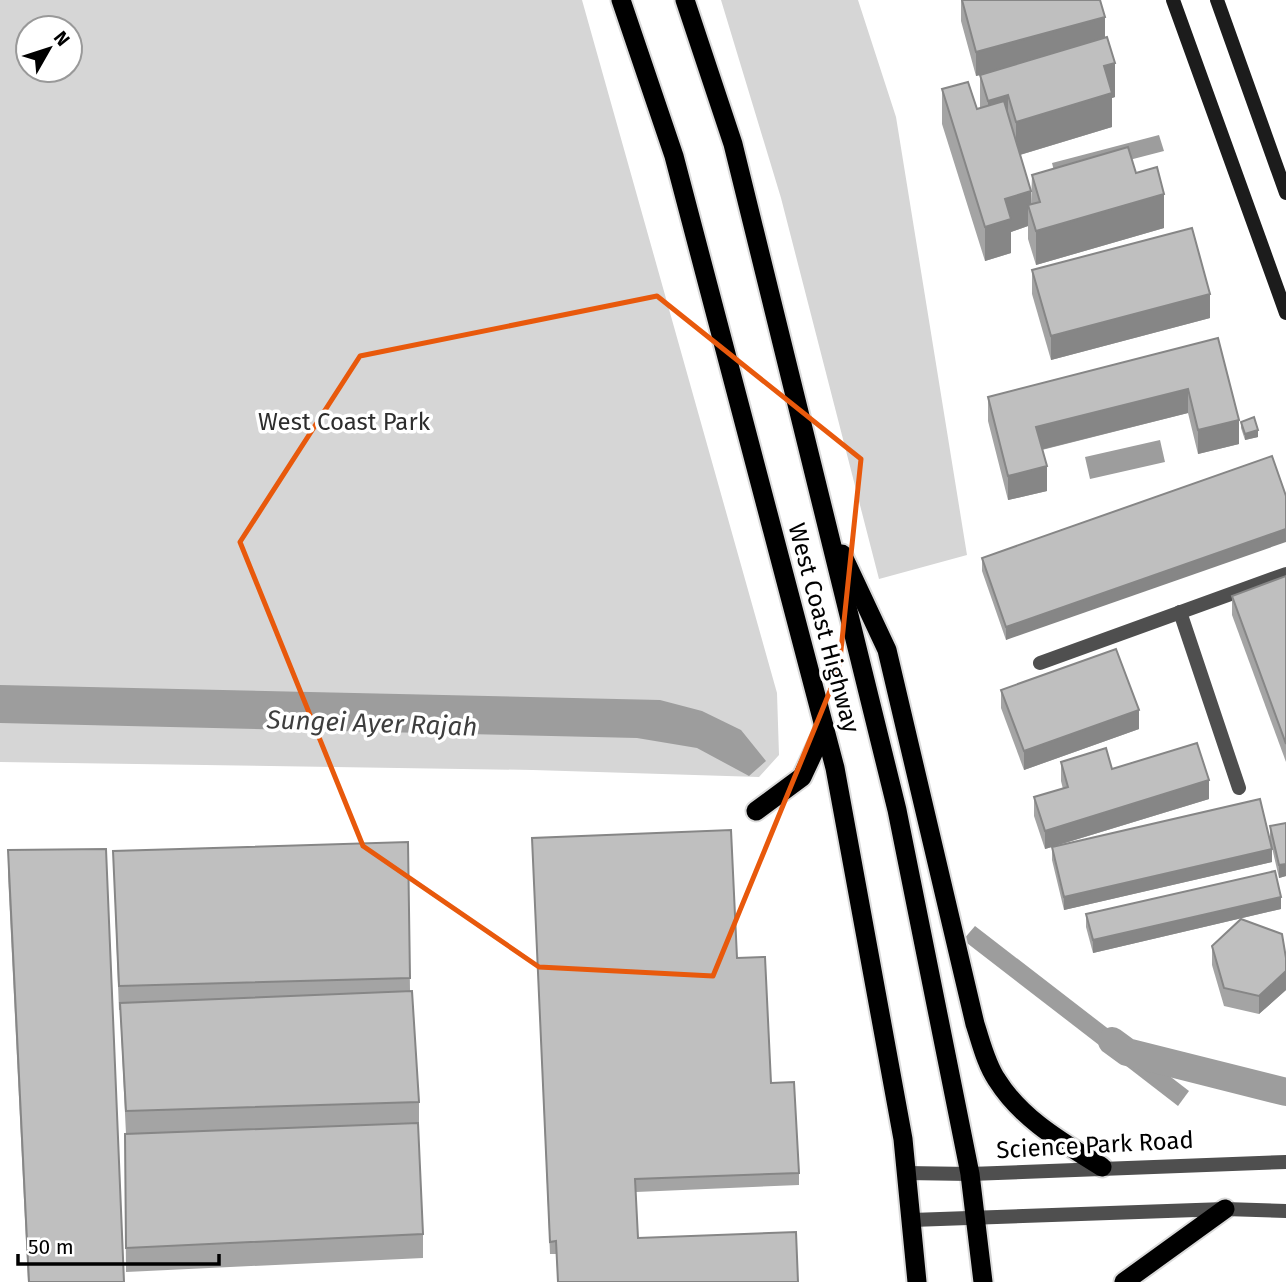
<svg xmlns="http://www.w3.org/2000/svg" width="1286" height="1282" viewBox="0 0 1286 1282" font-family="'Fira Sans',sans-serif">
  <rect width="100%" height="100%" fill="#fff"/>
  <g fill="#d6d6d6" fill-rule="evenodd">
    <path d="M 0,0 L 582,0 L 777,693 L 779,755 L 759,777 L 533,770 L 0,762 ZM 28,28 L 70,28 L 70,70 L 28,70 Z"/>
    <polygon points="721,0 858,0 896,117 967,555 879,579 781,198"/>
  </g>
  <g fill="#9d9d9d">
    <polygon points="1159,135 1164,151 1056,179 1052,163"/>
    <polygon points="1160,440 1165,462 1090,479 1085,457"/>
    <polygon points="0,685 660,700 702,711 741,730 766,761 749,776 697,748 637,738 0,723"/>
    <polygon points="975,926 1189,1091 1178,1106 963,940"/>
  </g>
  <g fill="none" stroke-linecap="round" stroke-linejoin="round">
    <polyline stroke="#9d9d9d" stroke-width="28" points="1112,1041 1127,1052 1286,1092"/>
    <g stroke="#dbdbdb" stroke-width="23">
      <g id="trunk">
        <polyline points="621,0 674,156 835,768 903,1139 917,1282"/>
        <polyline points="685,0 733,144 897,810 970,1174 983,1282"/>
        <path d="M 842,554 L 887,650 L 975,1024 C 981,1042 986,1064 997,1080 C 1022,1120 1064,1143 1102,1167"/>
        <polyline points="756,811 802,777 825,728"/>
        <polyline points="1124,1282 1225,1209"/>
      </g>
    </g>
    <g stroke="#4f4f4f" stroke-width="14">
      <polyline points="1180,612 1239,788"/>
      <polyline points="1040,663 1286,574"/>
      <polyline points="906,1173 970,1174 1286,1162"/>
      <polyline points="912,1220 1225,1209 1286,1211"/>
    </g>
    <g stroke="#1c1c1c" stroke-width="14">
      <polyline points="1173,0 1286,313"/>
      <polyline points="1217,0 1286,193"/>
    </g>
    <use href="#trunk" stroke="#000" stroke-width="19"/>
  </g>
  <g fill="#a4a4a4">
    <polygon points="961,0 1100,0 1105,38 1115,97 1112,98 1112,127 1020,155 1031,204 1032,175 1136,173 1164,228 1036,265 1028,239 1028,226 1011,232 1011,253 985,261 942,124 942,89 977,109 980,109 980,75 989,73 976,76 961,21"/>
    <polygon points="1032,270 1210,318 1051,360 1032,294"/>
    <polygon points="1218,338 1239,444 1198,454 1188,413 1042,450 1047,491 1008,500 988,421 988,397"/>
    <polygon points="1241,422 1258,437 1245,440 1241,428"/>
    <polygon points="1272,456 1006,640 982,571 982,558"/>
    <polygon points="1286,576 1286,762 1232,615 1232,596"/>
    <polygon points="1001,690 1139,729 1024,770 1001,708"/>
    <polygon points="1061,762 1112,769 1209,799 1052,847 1272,862 1064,910 1052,860 1052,847 1045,849 1034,816 1034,797 1063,789 1061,781"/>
    <polygon points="1286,823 1286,876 1279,878 1270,839 1270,826"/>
    <polygon points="532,838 737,958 771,1083 799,1173 799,1185 636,1192 638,1238 798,1282 558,1282 556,1254 550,1254"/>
    <polygon points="408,842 410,991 419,1102 419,1126 418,1127 423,1234 423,1258 126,1272 125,1158 126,1134 120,1010 119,1010 113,851"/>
    <polygon points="8,850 124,1282 28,1282 8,874"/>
    <polygon points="1281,909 1093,953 1086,927 1086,914"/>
    <polygon points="1212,946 1286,958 1286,990 1259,1014 1224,1006 1212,965"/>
  </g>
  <g fill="#868686">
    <polygon points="1105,17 1105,41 976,76 976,52"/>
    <polygon points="1115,63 1115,97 1112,98 1112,127 1016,156 1016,122 1104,66"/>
    <polygon points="1008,95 1008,130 988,136 988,101"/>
    <polygon points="1031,191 1031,215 1028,205 1028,226 1011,232 1011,253 985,261 985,227 1005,199"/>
    <polygon points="1164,194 1164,228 1036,265 1036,231"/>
    <polygon points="1210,294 1210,318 1051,360 1051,336"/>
    <polygon points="1188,389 1188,413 1036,451 1036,427"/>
    <polygon points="1239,420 1239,444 1198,454 1198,430"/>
    <polygon points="1258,430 1258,437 1245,440 1245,434"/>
    <polygon points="1047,466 1047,491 1008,500 1008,476"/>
    <polygon points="1286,529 1286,542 1006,640 1006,627"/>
    <polygon points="1139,710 1139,729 1024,770 1024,751"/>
    <polygon points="1209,780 1209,799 1045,849 1045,831"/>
    <polygon points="1272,849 1272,862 1064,910 1064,897"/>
    <polygon points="1286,864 1286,876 1279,878 1279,865"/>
    <polygon points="1281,897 1281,909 1093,953 1093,940"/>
    <polygon points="1286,971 1286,990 1259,1014 1259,996"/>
  </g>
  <g fill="#bfbfbf" stroke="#868686" stroke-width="2">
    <polygon points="962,0 1100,0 1105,17 976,52"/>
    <polygon points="1107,37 1115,63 1104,66 1112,93 1016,122 1008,95 988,101 980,75"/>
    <polygon points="968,82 977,109 1004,101 1031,191 1005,199 1011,219 985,227 942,89"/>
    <polygon points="1128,147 1136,173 1157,167 1164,194 1036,231 1028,205 1040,202 1032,175"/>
    <polygon points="1192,228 1210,294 1051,336 1032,270"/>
    <polygon points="1218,338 1239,420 1198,430 1188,389 1036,427 1047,466 1008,476 988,397"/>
    <polygon points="1254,417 1258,430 1245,434 1241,422"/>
    <polygon points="1272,456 1286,496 1286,529 1006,627 982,558"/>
    <polygon points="1286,576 1286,744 1232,596"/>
    <polygon points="1116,649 1139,710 1024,751 1001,690"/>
    <polygon points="1197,743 1209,780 1045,831 1034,797 1068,787 1061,762 1106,748 1112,769"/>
    <polygon points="1260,799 1272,849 1064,897 1052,847"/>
    <polygon points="1286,823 1286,864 1279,865 1270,826"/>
    <polygon points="731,830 737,958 765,957 771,1083 794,1082 799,1173 635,1179 638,1238 796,1232 798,1282 558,1282 556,1241 550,1242 532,838"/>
    <polygon points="408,842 410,978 119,986 113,851"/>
    <polygon points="106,849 124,1282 29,1282 8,850"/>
    <polygon points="1275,871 1281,897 1093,940 1086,914"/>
    <polygon points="1241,919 1282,934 1286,958 1286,971 1259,996 1224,988 1212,946"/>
    <polygon points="412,991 419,1102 126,1111 120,1003"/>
    <polygon points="418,1123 423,1234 126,1248 125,1134"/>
  </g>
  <path fill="none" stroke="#e8590c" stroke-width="5" stroke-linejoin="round" d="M 657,296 L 861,459 L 839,669 L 713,976 L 539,967 L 363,846 L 240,542 L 360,356 Z"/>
  <g text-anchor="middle" stroke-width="7" stroke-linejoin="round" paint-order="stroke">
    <g font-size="24" fill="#2d2d2d" stroke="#fff">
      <text x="344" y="430">West Coast Park</text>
    </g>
    <g font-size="24" fill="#000" stroke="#fff">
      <text transform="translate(824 628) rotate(75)" y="8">West Coast Highway</text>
      <text transform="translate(1095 1145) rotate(-3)" y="8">Science Park Road</text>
    </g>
    <g font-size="26" font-style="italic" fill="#3e3e3e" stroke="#fff">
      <text transform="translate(372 723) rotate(2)" y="9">Sungei Ayer Rajah</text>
    </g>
  </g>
  <g transform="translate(49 49) rotate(51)"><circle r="33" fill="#ffffff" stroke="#999999" stroke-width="2"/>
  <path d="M0-5L12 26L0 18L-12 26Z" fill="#000000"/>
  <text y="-10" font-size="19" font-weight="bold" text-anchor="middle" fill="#000000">N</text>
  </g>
  <path d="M18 1254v10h201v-10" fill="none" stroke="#000000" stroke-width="3.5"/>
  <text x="28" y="1254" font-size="21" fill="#000000" stroke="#ffffff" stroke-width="5" paint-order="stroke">50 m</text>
</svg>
